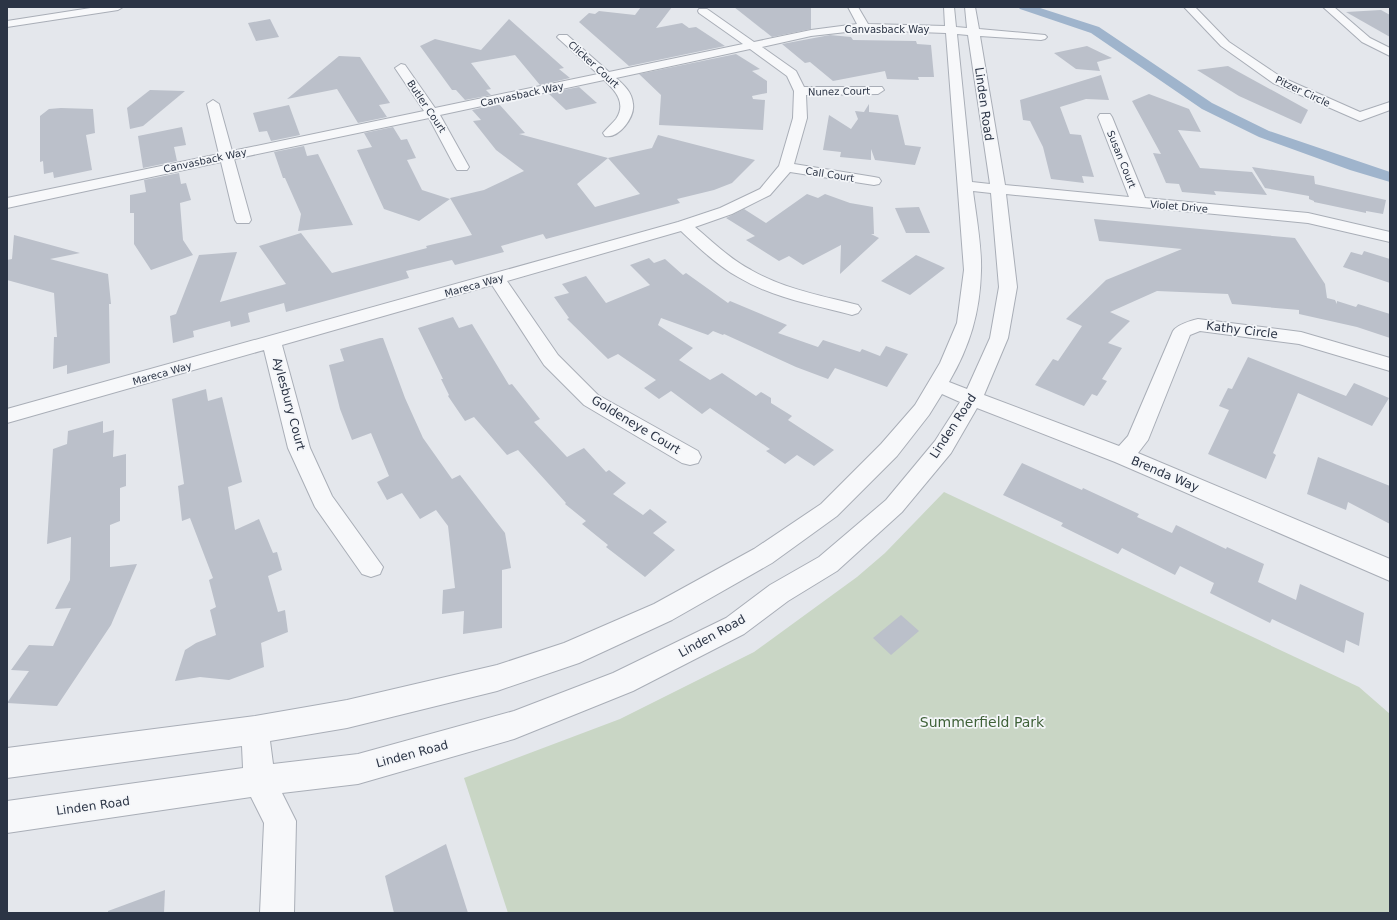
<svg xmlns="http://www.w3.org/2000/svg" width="1397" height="920" viewBox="0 0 1397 920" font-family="'DejaVu Sans',sans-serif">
  <rect width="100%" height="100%" fill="#e4e7ec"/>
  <polygon fill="#c9d6c5" points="944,492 1359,687 1390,714 1390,913 508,913 464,778 620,719 754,652 857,577 885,553"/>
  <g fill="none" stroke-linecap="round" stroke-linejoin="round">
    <polygon fill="#9fb4cc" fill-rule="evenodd" points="1018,7 1037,7 1099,27 1212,103 1269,131 1390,172 1390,182 1350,170 1259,137 1202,109 1091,33 1020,9"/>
  </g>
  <g fill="#bbc0ca">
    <polygon points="641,7 672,7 656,28 682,23 689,28 696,27 725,46 629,66 579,22 589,13 595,14 599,11 635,15"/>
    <polygon points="734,7 811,7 811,29 772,37"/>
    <polygon points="1381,10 1390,15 1390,37 1346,12"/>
    <polygon points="270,19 279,37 256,41 248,23"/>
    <polygon points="509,19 564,68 559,69 570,78 540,85 515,55 471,63 491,89 486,90 491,95 465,100 456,90 452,90 420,46 435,39 481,50"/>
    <polygon points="830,35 851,37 853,40 916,41 917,44 931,45 934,77 918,77 919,80 887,79 885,71 833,81 810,62 805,63 782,44"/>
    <polygon points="1087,46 1112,58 1097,62 1100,71 1076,69 1054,53"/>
    <polygon points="736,54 760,69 752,71 767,81 767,93 752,96 753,99 765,100 763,130 659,125 661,95 639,74"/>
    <polygon points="339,56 360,57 390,103 379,105 387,117 358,123 337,89 287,99"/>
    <polygon points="1228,66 1308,110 1301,124 1239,96 1197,70"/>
    <polygon points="1101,75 1109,100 1086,99 1060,107 1070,134 1081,135 1094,177 1082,176 1084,183 1051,179 1043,147 1030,121 1023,120 1020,100"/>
    <polygon points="579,87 597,103 566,110 548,93"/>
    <polygon points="150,90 185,91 143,126 130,129 127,108"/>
    <polygon points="1149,94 1189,109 1201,132 1178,130 1200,168 1252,172 1267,195 1214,191 1216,195 1182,192 1179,184 1166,183 1153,153 1161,154 1132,101"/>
    <polygon points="499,104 525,133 519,134 608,158 577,184 595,207 640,194 608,158 652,148 658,135 755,160 732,183 714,190 677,199 680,203 546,239 543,234 501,246 504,252 455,265 452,260 406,271 409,278 286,312 284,303 248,313 250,322 231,327 230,321 193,331 194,337 173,343 170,316 176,314 199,255 237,252 220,302 286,284 259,246 301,233 332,273 427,248 426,246 472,235 450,198 484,190 524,171 496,150 473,121 481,120 472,110"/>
    <polygon points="869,104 869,112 898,115 905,145 921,147 915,165 875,160 871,149 871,160 840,157 841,152 823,150 829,115 851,129 858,119 855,111 864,112"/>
    <polygon points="289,105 300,135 271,141 267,131 259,132 253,113"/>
    <polygon points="61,108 93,109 95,133 86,135 92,170 54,178 53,172 44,174 43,161 40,162 40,116 49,109"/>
    <polygon points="182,127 186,145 174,147 177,161 143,168 138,136"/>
    <polygon points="393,127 401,140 407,139 416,158 407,160 422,190 450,199 419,221 384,209 357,150 372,147 364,133"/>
    <polygon points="304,146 307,156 318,154 353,225 298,231 301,214 285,178 283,178 274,152"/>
    <polygon points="1252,167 1314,176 1315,184 1386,200 1383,214 1366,211 1366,213 1314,202 1314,201 1309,199 1309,196 1265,188"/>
    <polygon points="179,173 181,184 186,183 191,200 180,203 183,240 193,255 151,270 134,244 134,213 130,213 130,195 146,192 144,180"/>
    <polygon points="807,194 818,198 825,194 850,203 873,207 874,234 871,234 879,238 840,274 841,245 803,265 789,256 779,261 746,240 755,236 726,218 744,209 766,223"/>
    <polygon points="919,207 930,233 906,233 895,208"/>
    <polygon points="1094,219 1295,238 1325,284 1327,298 1335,300 1337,304 1337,301 1356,307 1358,304 1390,314 1390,338 1357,327 1299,314 1299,310 1232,304 1228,294 1157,291 1110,312 1130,321 1108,343 1122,348 1102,379 1107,381 1097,396 1092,394 1084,406 1035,385 1053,359 1058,361 1082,326 1066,319 1106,280 1182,249 1099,241"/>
    <polygon points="14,235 80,253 50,259 108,274 111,304 109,304 110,363 67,374 67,365 53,369 54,337 57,337 54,293 7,280 7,260 12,259"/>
    <polygon points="1364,251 1390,259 1390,283 1343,267 1351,252 1362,255"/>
    <polygon points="916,255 945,268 910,295 881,281"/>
    <polygon points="649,258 654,263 665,259 683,275 686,273 728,303 730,301 787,325 778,333 818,347 823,340 860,352 862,349 880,356 886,346 908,354 887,387 835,368 828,379 796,367 724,334 723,335 713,331 708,335 661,318 658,325 693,348 679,360 710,380 722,373 756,396 761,392 771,398 771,403 792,416 788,420 834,450 814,466 797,455 785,464 766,451 770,449 710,408 702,414 671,391 659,399 644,388 656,380 618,354 608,359 567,319 569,318 554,297 569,293 562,284 586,276 606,303 650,285 630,265"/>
    <polygon points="453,317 459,328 472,324 509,385 512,384 540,419 534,422 567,457 584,448 606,472 609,470 626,483 613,494 643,515 650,509 667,522 653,533 675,550 645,577 606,547 608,545 582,524 586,521 565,504 566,503 518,450 507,455 474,417 465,421 448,396 449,395 441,379 443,379 418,328"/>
    <polygon points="380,338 383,338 405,398 423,438 452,479 460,475 505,533 511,568 502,570 502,628 463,634 464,611 442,614 443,590 455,588 448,526 436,510 420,519 402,493 387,500 377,482 389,476 371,433 352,440 340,409 329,365 344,361 340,349"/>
    <polygon points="1248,357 1346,396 1354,383 1389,398 1372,426 1298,393 1273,453 1276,455 1266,479 1208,454 1229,410 1219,406 1228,388 1232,389"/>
    <polygon points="206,389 208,401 222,397 242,482 228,487 235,530 259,519 273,553 277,552 282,570 268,576 278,612 285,610 288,632 261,643 264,667 229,680 200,677 175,681 185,650 196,643 216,635 210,610 216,607 209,580 213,578 190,518 182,521 178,486 184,484 172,399"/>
    <polygon points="103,421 103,433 114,430 113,457 126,454 126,486 120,488 120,521 110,525 110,567 137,564 111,625 57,706 7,703 29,671 11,670 29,645 53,646 71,608 55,609 70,580 71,537 47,544 53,449 67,444 68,431"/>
    <polygon points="1318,457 1390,486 1390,524 1348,502 1346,510 1307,494"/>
    <polygon points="1022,463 1082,490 1083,488 1139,514 1137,517 1172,533 1176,525 1226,549 1227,547 1264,564 1258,582 1296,600 1300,584 1364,613 1359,646 1346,640 1344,653 1272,619 1270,623 1210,593 1214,583 1180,566 1175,575 1122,548 1118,554 1061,526 1063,523 1003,495"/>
    <polygon points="901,615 919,631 891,655 873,638"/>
    <polygon points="446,844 468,913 394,913 385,876"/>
    <polygon points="165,890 164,913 108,913 108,911"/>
  </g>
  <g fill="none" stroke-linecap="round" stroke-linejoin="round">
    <g stroke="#a9aeb7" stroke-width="2">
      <g id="minor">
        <polygon points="97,7 123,7 118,10 7,27 7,21"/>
        <path d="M 848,7 L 858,7 L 868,24 L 945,26 L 944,7 L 954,7 L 956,27 L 967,28 L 965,7 L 975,7 L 979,29 L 1045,35 L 1047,37 L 1045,39 L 1041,40 L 980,36 L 1005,185 L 1129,197 L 1098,117 L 1100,114 L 1110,114 L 1112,117 L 1145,198 L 1308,213 L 1390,232 L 1390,242 L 1308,223 L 1006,194 L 1017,287 L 1008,338 L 984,395 L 1119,446 L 1128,436 L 1173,331 C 1178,324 1190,321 1198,319 L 1301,332 L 1390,358 L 1390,371 L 1299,344 L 1200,331 L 1190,335 L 1148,440 L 1138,453 L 1390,559 L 1390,581 L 1115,462 L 977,408 L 951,453 L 902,512 L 837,571 L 788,601 L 744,634 L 633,691 L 514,739 L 358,784 L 282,793 L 296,821 L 294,913 L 260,913 L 264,823 L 251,797 L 7,833 L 7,801 L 243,768 L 242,746 L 7,778 L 7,748 L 255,716 L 347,700 L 497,665 L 564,643 L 654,604 L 754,549 L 821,504 L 881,444 L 915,405 L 940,363 L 957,323 L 964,270 L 946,33 L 864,30 L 811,36 L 762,47 L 796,71 L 804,87 L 882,87 L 884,90 L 878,94 L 806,95 L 807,118 L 794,164 L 874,177 L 879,178 L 881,181 L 879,184 L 874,185 L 790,172 L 770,195 L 732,214 L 695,227 C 713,242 730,259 751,270 C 784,289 822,296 858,305 L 861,309 L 858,313 L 852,315 C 814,305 773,298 738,277 C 717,265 699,248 681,231 L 507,281 L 558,355 L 598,395 L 698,451 L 701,457 L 698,463 L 690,465 L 682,463 L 584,405 L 544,365 L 492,285 L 282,345 L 310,448 L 332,496 L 383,567 L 380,574 L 371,577 L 362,574 L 315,507 L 288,448 L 264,350 L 7,423 L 7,409 L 678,222 L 720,208 L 760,189 L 779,166 L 793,118 L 794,91 L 787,76 L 750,49 L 616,78 C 624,85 632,92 633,104 C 635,117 619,139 605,136 L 603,133 C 607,128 612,124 616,119 C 627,103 615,90 604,80 L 440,115 L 469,167 L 467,170 L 457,170 L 455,167 L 429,118 L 234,159 L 251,220 L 249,223 L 237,223 L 235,220 L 221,162 L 7,208 L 7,198 L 219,154 L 207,104 L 213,100 L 219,104 L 232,151 L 424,111 L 395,68 L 401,64 L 405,65 L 435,108 L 598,74 L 559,39 L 557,37 L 559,35 L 567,35 L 609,72 L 743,44 L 699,13 L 698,11 L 699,9 L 707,9 L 754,42 L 811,30 L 857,24 ZM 957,34 L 968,35 L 990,184 L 972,182 ZM 973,191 L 991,193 L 999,287 L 990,338 L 967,389 L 949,382 C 970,346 980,312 981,271 C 982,248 976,215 973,191 ZM 942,394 L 960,402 L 935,441 L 886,500 L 819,557 L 770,585 L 726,618 L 613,673 L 514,711 L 358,754 L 273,764 L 270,741 L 347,728 L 497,691 L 579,663 L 672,620 L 772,563 L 837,516 L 897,456 L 929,415 Z"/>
        <polygon points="1184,7 1195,7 1229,42 1281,77 1360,112 1390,102 1390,110 1360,121 1273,83 1221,46"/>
        <polygon points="1323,7 1334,7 1370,38 1390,48 1390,56 1362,42"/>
      </g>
    </g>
    <use href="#minor" fill="#f7f8fa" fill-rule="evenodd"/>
  </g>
  <g text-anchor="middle" stroke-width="3.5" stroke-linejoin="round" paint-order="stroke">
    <g font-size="10" fill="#2b3445" stroke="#f4f6f9">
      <text x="887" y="33">Canvasback Way</text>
      <text transform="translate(594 64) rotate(42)" y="4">Clicker Court</text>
      <text transform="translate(839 91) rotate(-1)" y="4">Nunez Court</text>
      <text transform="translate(1303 91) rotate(25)" y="4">Pitzer Circle</text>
      <text transform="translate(522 94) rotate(-12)" y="4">Canvasback Way</text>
      <text transform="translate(427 106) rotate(56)" y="4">Butler Court</text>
      <text transform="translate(1122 159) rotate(68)" y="4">Susan Court</text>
      <text transform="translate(205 160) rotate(-12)" y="4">Canvasback Way</text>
      <text transform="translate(830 174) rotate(9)" y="4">Call Court</text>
      <text transform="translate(1179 206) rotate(5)" y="4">Violet Drive</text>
      <text transform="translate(474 285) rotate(-16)" y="4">Mareca Way</text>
      <text transform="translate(162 373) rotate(-16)" y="4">Mareca Way</text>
    </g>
    <g font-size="12" fill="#2b3445" stroke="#f4f6f9">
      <text transform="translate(984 104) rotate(82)" y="4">Linden Road</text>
      <text transform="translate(1242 330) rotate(7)" y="4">Kathy Circle</text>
      <text transform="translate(289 404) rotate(75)" y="4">Aylesbury Court</text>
      <text transform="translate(636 425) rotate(31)" y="4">Goldeneye Court</text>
      <text transform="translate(953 426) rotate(-57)" y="4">Linden Road</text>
      <text transform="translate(1165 474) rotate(23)" y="4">Brenda Way</text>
      <text transform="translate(712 636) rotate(-29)" y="4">Linden Road</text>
      <text transform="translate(412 754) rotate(-15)" y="4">Linden Road</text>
      <text transform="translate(93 806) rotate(-8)" y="4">Linden Road</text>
    </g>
    <g font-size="14" fill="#3f6138" stroke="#f4f6f9">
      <text x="982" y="727">Summerfield Park</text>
    </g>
  </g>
  <rect width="1397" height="920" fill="none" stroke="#2b3445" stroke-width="16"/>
</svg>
